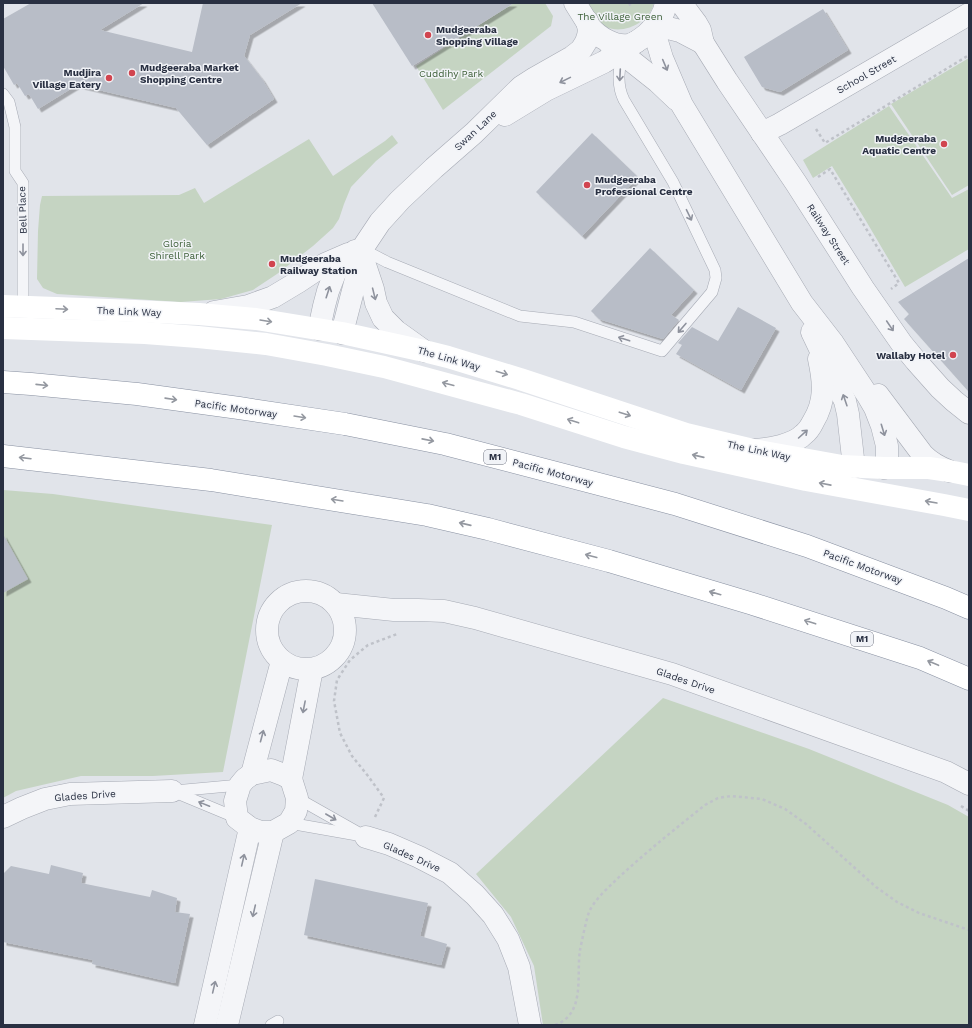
<svg xmlns="http://www.w3.org/2000/svg" width="972" height="1028" viewBox="0 0 972 1028" font-family="'Work Sans',sans-serif">
  <defs>
    <filter id="shadow"><feDropShadow dx="3.5" dy="3.5" stdDeviation="0" flood-color="#0004"/></filter>
  </defs>
  <rect width="100%" height="100%" fill="#e1e4ea"/>
  <g fill="#c5d4c2">
    <polygon points="514,3 545,3 553,16 551,26 443,110 416,66"/>
    <path d="M 586,3 L 654,3 C 650,22 624,35 606,27 C 597,23 592,11 586,3 Z"/>
    <polygon points="969,58 969,185 952,195 891,104"/>
    <polygon points="889,106 952,198 969,189 969,249 905,287 866,221 832,166 813,178 803,160"/>
    <polygon points="392,135 398,143 376,161 351,187 344,204 339,219 333,228 313,246 277,274 253,290 221,299 181,302 57,294 43,288 37,279 38,231 40,205 42,196 179,195 195,188 204,203 309,139 333,176 385,141"/>
    <polygon points="3,490 53,494 272,525 223,772 153,776 81,776 16,791 3,798"/>
    <polygon points="663,698 809,749 948,805 969,817 969,1025 543,1025 534,966 511,917 476,874"/>
  </g>
  <g fill="#b8bdc7" filter="url(#shadow)">
    <polygon points="31,3 144,3 100,30 192,52 203,3 302,3 250,35 244,56 262,79 274,99 207,145 176,108 77,85 38,109 29,94 25,96 17,83 14,85 3,66 3,19"/>
    <polygon points="372,3 514,3 412,66"/>
    <polygon points="823,9 848,50 780,92 762,87 744,57"/>
    <polygon points="592,133 638,177 582,236 536,192"/>
    <polygon points="650,248 694,290 671,315 679,320 663,339 599,319 591,311"/>
    <polygon points="969,258 969,392 904,319 909,314 898,302"/>
    <polygon points="738,307 776,328 741,390 676,354 682,345 678,343 692,327 718,341"/>
    <polygon points="3,534 28,579 3,593"/>
    <polygon points="51,865 83,873 81,883 150,897 152,890 177,898 175,912 190,914 175,983 92,964 93,960 3,942 3,874 11,866 49,874"/>
    <polygon points="315,879 428,903 420,936 447,944 441,965 304,935"/>
  </g>
  <g fill="none" stroke-linecap="round" stroke-linejoin="round">
    <g stroke="#a6aab4" stroke-width="12">
      <g id="service">
        <polyline points="3,94 9,102 15,127 15,171 23,183 23,306"/>
        <path d="M 362,249 L 387,262 L 520,316 L 574,322 L 662,351 L 712,292 L 716,278 L 715,270 L 673,182 L 624,100 C 617,86 617,65 626,52"/>
        <polyline points="172,791 237,818"/>
        <polyline points="174,791 240,785"/>
        <polyline points="297,798 366,837"/>
        <polyline points="289,823 357,835"/>
        <polyline points="271,1025 278,1021"/>
      </g>
    </g>
    <g stroke="#a6aab4" stroke-width="23">
      <g id="minor">
        <polyline points="653,28 662,58 682,105 802,303 833,343 868,396 875,408 882,426 887,446 887,458 884,468"/>
        <polyline points="610,44 658,82 677,100"/>
        <polyline points="505,115 546,90 604,62 636,42"/>
        <polyline points="762,133 780,124 969,14"/>
        <polyline points="362,256 373,289 376,303 383,318 396,331 424,351"/>
        <polyline points="214,312 248,306 273,297 298,282 325,264 348,254"/>
        <polyline points="319,329 324,306 328,291 335,273 343,261 350,255 355,251 362,249 380,222 400,200 434,168 474,133 521,87 535,78 572,57 581,50 586,42 588,36 589,30 587,21"/>
        <polyline points="812,332 845,401 848,414 854,467"/>
        <polyline points="342,333 362,256"/>
        <path d="M 878,395 L 923,455 C 931,463 938,467 949,471"/>
        <path d="M 755,450 C 769,449 794,445 804,434 C 808,431 811,426 813,422 C 826,401 824,382 819,359"/>
        <circle cx="306" cy="630" r="39"/>
        <polyline points="336,604 394,610 418,610 444,611 475,618 672,674 946,772 969,784"/>
        <polygon points="271,770 284,775 291,779 297,798 296,811 289,823 273,832 261,832 250,828 237,818 235,801 240,785 245,779 252,774"/>
        <polyline points="252,774 282,661"/>
        <polyline points="291,779 312,669"/>
        <polyline points="3,817 22,808 45,799 70,794 172,791"/>
        <polyline points="366,837 389,844 419,857 450,873 475,895 493,915 508,939 519,967 530,1025"/>
        <polyline points="205,1025 250,828"/>
        <polyline points="227,1025 273,832"/>
      </g>
    </g>
    <g stroke="#a6aab4" stroke-width="23">
      <g id="tertiary">
        <path d="M 575,3 C 580,11 585,19 590,27 C 598,37 615,47 628,45 C 635,44 642,38 647,34 C 657,25 664,16 666,3"/>
        <polyline points="681,3 696,23 700,30 703,43 727,81 796,183 863,288 902,344 916,361 940,388 954,401 969,413"/>
        <polyline points="656,25 680,31 703,43"/>
      </g>
    </g>
    <g stroke="#8890a1" stroke-width="23">
      <g id="motorway">
        <polyline points="3,382 31,384 137,394 239,408 345,424 445,444 675,504 807,546 946,598 969,608"/>
        <polyline points="3,456 211,480 427,515 488,529 609,561 753,604 920,658 969,679"/>
      </g>
    </g>
    <g stroke="#bfc2c9" stroke-width="2.5" stroke-dasharray="3 3" stroke-linecap="butt">
      <polyline points="629,3 631,7"/>
      <polyline points="816,129 825,143 969,55"/>
      <polyline points="818,177 830,169 899,283 891,289"/>
      <polyline points="961,806 969,811"/>
      <polyline points="375,817 384,798 368,776 352,756 340,733 334,701 337,680 350,660 368,645 397,634"/>
      <path d="M 555,1025 C 586,1014 576,976 580,950 C 582,940 586,921 589,912 C 595,899 607,889 617,879 C 645,853 675,829 705,805 L 718,798 L 731,796 L 762,799 L 785,809 L 806,824 L 876,887 L 897,902 L 919,913 L 969,930"/>
    </g>
    <use href="#service" stroke="#f4f5f8" stroke-width="11"/>
    <use href="#minor" stroke="#f4f5f8" stroke-width="22"/>
    <use href="#tertiary" stroke="#f4f5f8" stroke-width="22"/>
    <g stroke="#fff" stroke-width="22">
      <polyline points="3,306 135,311 199,314 256,319 342,333 424,351 448,357 520,379 686,434 753,450 842,466 884,468 929,468 949,471 969,475"/>
      <polyline points="3,328 145,333 198,337 266,344 327,355 384,367 521,404 624,437 684,453 806,480 944,505 969,510"/>
    </g>
    <use href="#motorway" stroke="#fff" stroke-width="22"/>
  </g>
  <defs><path id="oneway-shaft" d="M-6 0H5M1.5-3L5.5 0L1.5 3" fill="none" stroke-width="1.6" stroke-linecap="round" stroke-linejoin="round"/></defs>
  <g stroke="#8e929d">
    <use href="#oneway-shaft" transform="translate(665 65) rotate(67)"/>
    <use href="#oneway-shaft" transform="translate(620 75) rotate(93)"/>
    <use href="#oneway-shaft" transform="translate(565 80) rotate(154)"/>
    <use href="#oneway-shaft" transform="translate(689 215) rotate(64)"/>
    <use href="#oneway-shaft" transform="translate(23 250) rotate(90)"/>
    <use href="#oneway-shaft" transform="translate(328 292) rotate(-72)"/>
    <use href="#oneway-shaft" transform="translate(374 294) rotate(76)"/>
    <use href="#oneway-shaft" transform="translate(890 326) rotate(56)"/>
    <use href="#oneway-shaft" transform="translate(682 328) rotate(131)"/>
    <use href="#oneway-shaft" transform="translate(624 339) rotate(-162)"/>
    <use href="#oneway-shaft" transform="translate(845 400) rotate(-109)"/>
    <use href="#oneway-shaft" transform="translate(883 430) rotate(73)"/>
    <use href="#oneway-shaft" transform="translate(803 434) rotate(-42)"/>
    <use href="#oneway-shaft" transform="translate(304 707) rotate(101)"/>
    <use href="#oneway-shaft" transform="translate(262 736) rotate(-75)"/>
    <use href="#oneway-shaft" transform="translate(204 804) rotate(-158)"/>
    <use href="#oneway-shaft" transform="translate(331 817) rotate(30)"/>
    <use href="#oneway-shaft" transform="translate(243 860) rotate(-77)"/>
    <use href="#oneway-shaft" transform="translate(254 911) rotate(103)"/>
    <use href="#oneway-shaft" transform="translate(214 987) rotate(-77)"/>
  </g>
  <g stroke="#9498a0">
    <use href="#oneway-shaft" transform="translate(62 309) rotate(3)"/>
    <use href="#oneway-shaft" transform="translate(266 321) rotate(9)"/>
    <use href="#oneway-shaft" transform="translate(502 373) rotate(17)"/>
    <use href="#oneway-shaft" transform="translate(448 384) rotate(-165)"/>
    <use href="#oneway-shaft" transform="translate(42 385) rotate(6)"/>
    <use href="#oneway-shaft" transform="translate(171 399) rotate(8)"/>
    <use href="#oneway-shaft" transform="translate(625 414) rotate(18)"/>
    <use href="#oneway-shaft" transform="translate(300 417) rotate(9)"/>
    <use href="#oneway-shaft" transform="translate(573 421) rotate(-162)"/>
    <use href="#oneway-shaft" transform="translate(428 440) rotate(11)"/>
    <use href="#oneway-shaft" transform="translate(698 456) rotate(-167)"/>
    <use href="#oneway-shaft" transform="translate(25 458) rotate(-173)"/>
    <use href="#oneway-shaft" transform="translate(825 484) rotate(-169)"/>
    <use href="#oneway-shaft" transform="translate(337 500) rotate(-171)"/>
    <use href="#oneway-shaft" transform="translate(931 502) rotate(-170)"/>
    <use href="#oneway-shaft" transform="translate(465 524) rotate(-167)"/>
    <use href="#oneway-shaft" transform="translate(591 556) rotate(-165)"/>
    <use href="#oneway-shaft" transform="translate(715 593) rotate(-164)"/>
    <use href="#oneway-shaft" transform="translate(810 622) rotate(-162)"/>
    <use href="#oneway-shaft" transform="translate(933 663) rotate(-157)"/>
  </g>
  <g fill="#d1444f" stroke="#f1f3f7" stroke-width="1.5">
    <circle cx="428" cy="35" r="4"/>
    <circle cx="132" cy="73" r="4"/>
    <circle cx="109" cy="78" r="4"/>
    <circle cx="944" cy="144" r="4"/>
    <circle cx="587" cy="185" r="4"/>
    <circle cx="272" cy="264" r="4"/>
    <circle cx="953" cy="355" r="4"/>
  </g>
  <g text-anchor="middle" stroke-width="3" stroke-linejoin="round" paint-order="stroke">
    <g fill="#f1f3f7" stroke="#656a78" stroke-width="1">
      <rect x="484" y="450" width="22" height="14" rx="3"/>
      <rect x="851" y="632" width="22" height="14" rx="3"/>
    </g>
    <g font-size="9" font-weight="bold" fill="#293042">
      <text x="495" y="460">M1</text>
      <text x="862" y="642">M1</text>
    </g>
    <g font-size="10" fill="#3b5e36" stroke="#f1f3f7">
      <text x="620" y="20">The Village Green</text>
      <text x="451" y="77">Cuddihy Park</text>
      <text x="177" y="247">Gloria<tspan x="177" dy="12">Shirell Park</tspan></text>
    </g>
    <g font-size="10" font-weight="bold" fill="#293042" stroke="#f1f3f7" text-anchor="start">
      <text x="436" y="33">Mudgeeraba<tspan x="436" dy="12">Shopping Village</tspan></text>
      <text x="140" y="71">Mudgeeraba Market<tspan x="140" dy="12">Shopping Centre</tspan></text>
      <text x="101" y="76" text-anchor="end">Mudjira<tspan x="101" dy="12">Village Eatery</tspan></text>
      <text x="936" y="142" text-anchor="end">Mudgeeraba<tspan x="936" dy="12">Aquatic Centre</tspan></text>
      <text x="595" y="183">Mudgeeraba<tspan x="595" dy="12">Professional Centre</tspan></text>
      <text x="280" y="262">Mudgeeraba<tspan x="280" dy="12">Railway Station</tspan></text>
      <text x="945" y="359" text-anchor="end">Wallaby Hotel</text>
    </g>
    <g font-size="10" fill="#293042" stroke="#f1f3f7">
      <text transform="translate(866 74) rotate(-30)" y="4">School Street</text>
      <text transform="translate(475 130) rotate(-43)" y="4">Swan Lane</text>
      <text transform="translate(22 210) rotate(-92)" y="4">Bell Place</text>
      <text transform="translate(829 234) rotate(57)" y="4">Railway Street</text>
      <text transform="translate(129 311) rotate(2)" y="4">The Link Way</text>
      <text transform="translate(449 358) rotate(16)" y="4">The Link Way</text>
      <text transform="translate(236 408) rotate(8)" y="4">Pacific Motorway</text>
      <text transform="translate(759 450) rotate(12)" y="4">The Link Way</text>
      <text transform="translate(553 472) rotate(15)" y="4">Pacific Motorway</text>
      <text transform="translate(863 566) rotate(20)" y="4">Pacific Motorway</text>
      <text transform="translate(686 680) rotate(19)" y="4">Glades Drive</text>
      <text transform="translate(85 795) rotate(-4)" y="4">Glades Drive</text>
      <text transform="translate(412 856) rotate(24)" y="4">Glades Drive</text>
    </g>
  </g>
  <rect width="972" height="1028" fill="none" stroke="#293042" stroke-width="8"/>
</svg>
